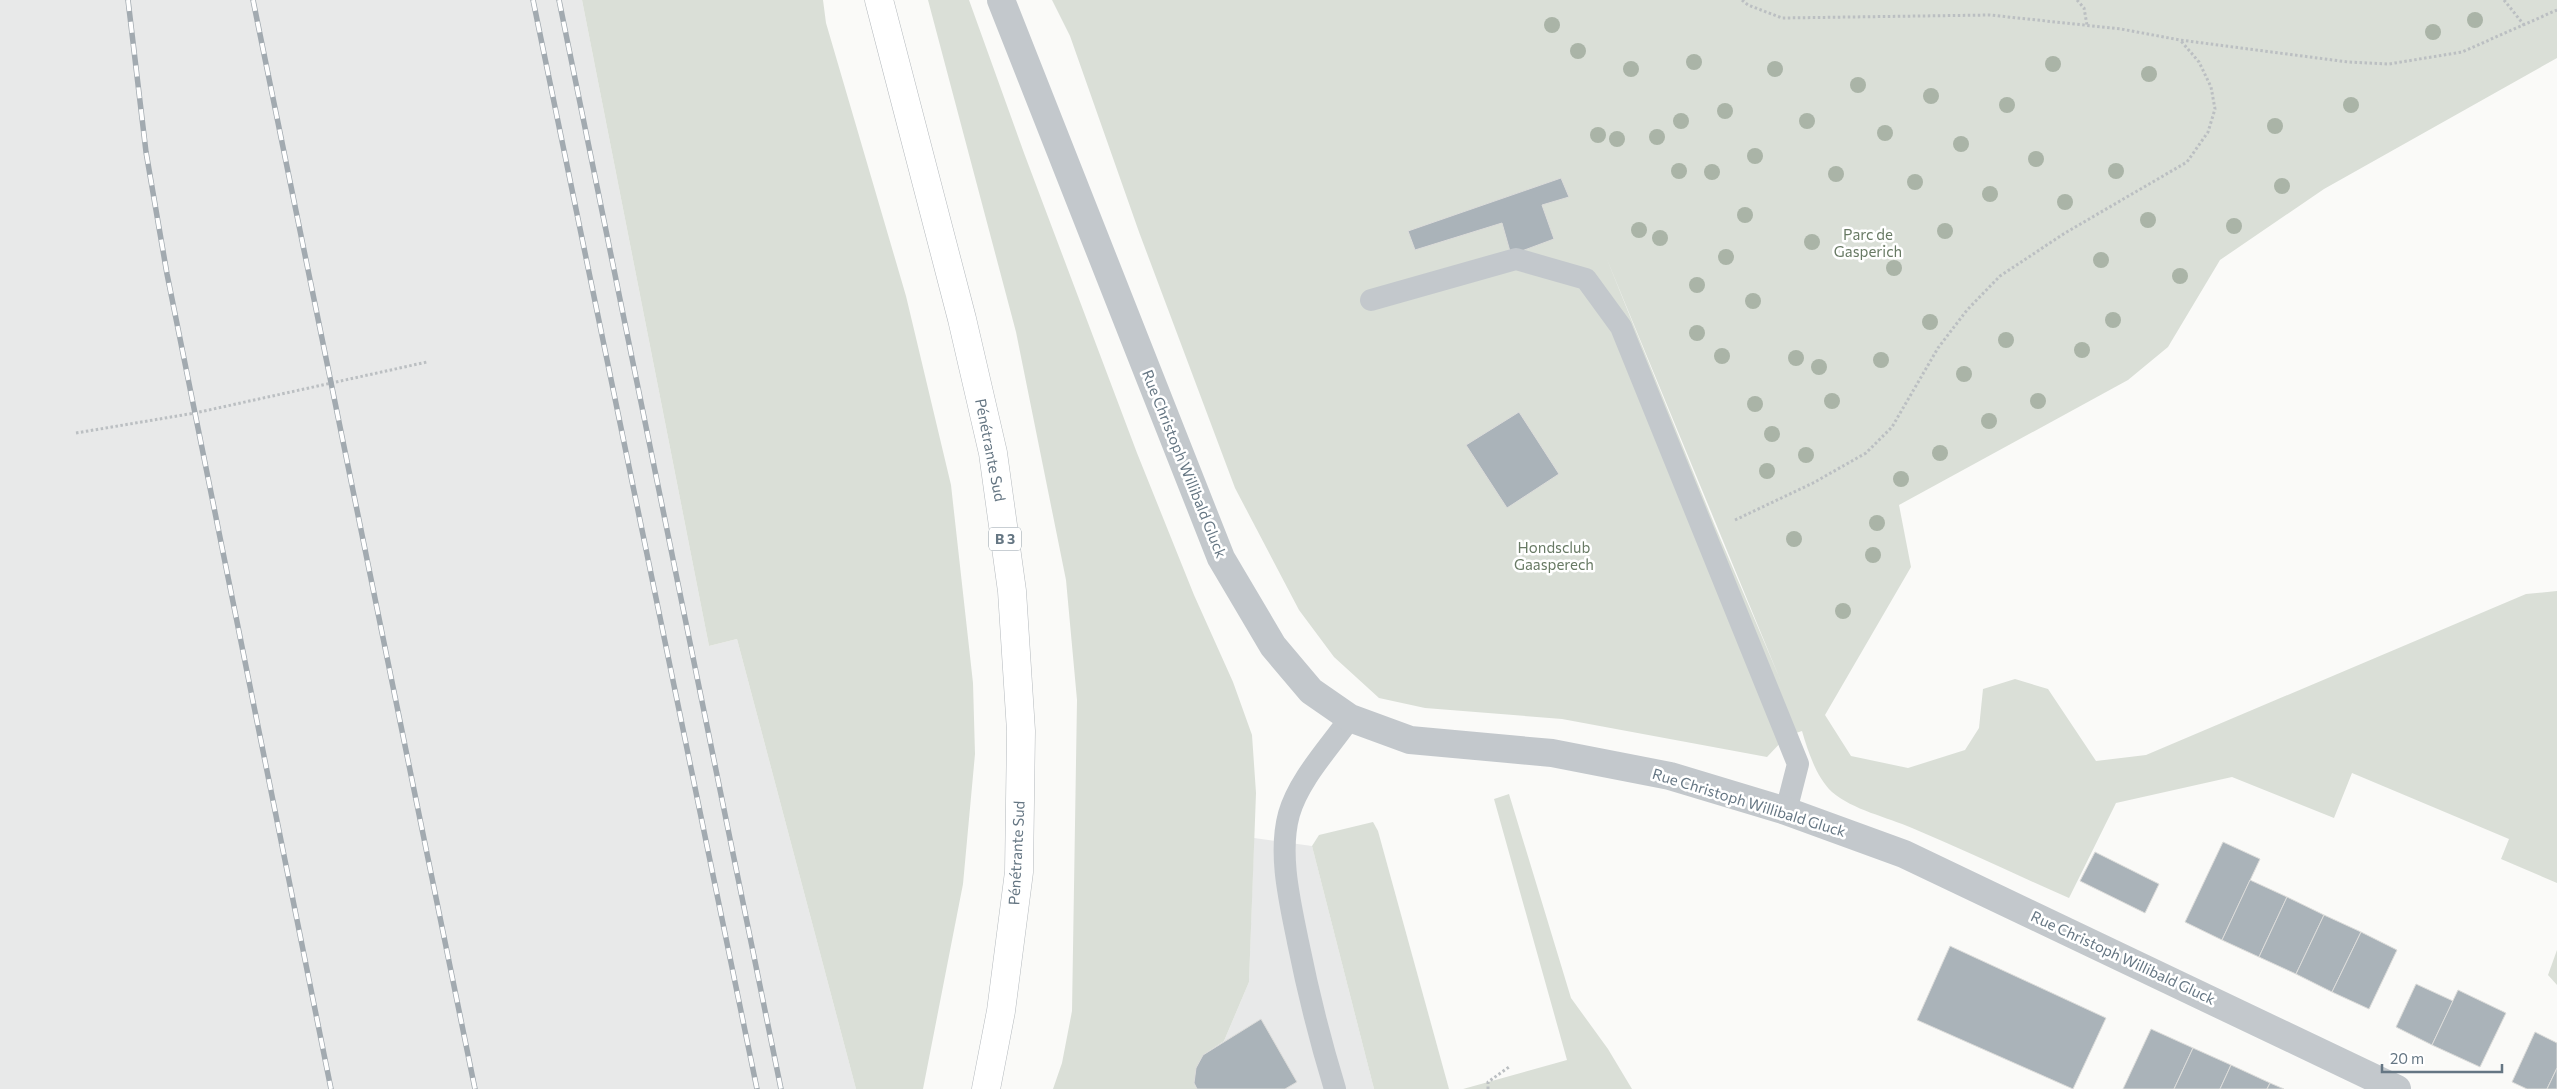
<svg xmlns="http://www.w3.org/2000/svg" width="2557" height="1089" viewBox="0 0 2557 1089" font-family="Commissioner,sans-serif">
  <rect width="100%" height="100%" fill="#fafaf8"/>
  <g fill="#e8e9e9">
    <polygon points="0,0 582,0 709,646 737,639 856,1089 0,1089"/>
    <polygon points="1254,838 1312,846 1374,1089 1197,1089 1194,1083 1196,1068 1203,1055 1224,1041 1249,982"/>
  </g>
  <g fill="#dadfd7" fill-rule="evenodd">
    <polygon points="582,0 823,0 826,23 906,296 951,485 973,683 975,754 963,884 923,1089 856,1089 737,639 709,646"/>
    <polygon points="928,0 969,0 1024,153 1137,453 1194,595 1233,682 1252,735 1256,793 1249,982 1224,1041 1203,1055 1196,1068 1194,1083 1197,1089 1053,1089 1062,1063 1072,1011 1077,700 1066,580 1016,332"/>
    <path d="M 1052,0 L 2557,0 L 2557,58 L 2324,189 L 2220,260 L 2168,347 L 2128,380 L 1899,505 L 1911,567 L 1825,715 L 1851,756 L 1908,768 L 1965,750 L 1979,728 L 1983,689 L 2015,679 L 2048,689 L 2096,761 L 2146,755 L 2526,594 L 2557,591 L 2557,883 L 2501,859 L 2509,839 L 2352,773 L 2334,818 L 2232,777 L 2116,803 L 2069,898 C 2016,875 1965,850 1912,828 C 1887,817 1853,810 1832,792 C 1816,777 1808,751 1802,731 L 1787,736 L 1767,757 L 1562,719 L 1425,708 L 1379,698 L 1334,657 L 1299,610 L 1235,488 L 1139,232 L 1070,36 ZM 1606,257 L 1782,684 L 1715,526 Z"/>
    <polygon points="1509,794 1571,998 1608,1049 1632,1089 1463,1089 1567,1060 1494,799"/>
    <polygon points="1373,822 1378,831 1449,1089 1374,1089 1312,846 1319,835"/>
    <polygon points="2557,950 2557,985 2548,975"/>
  </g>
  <g fill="#aab3b9" stroke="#dcdcda">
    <polygon points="1561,178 1569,197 1542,205 1554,239 1511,255 1502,223 1415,250 1408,231"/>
    <polygon points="1519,412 1559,474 1507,508 1466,445"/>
    <polygon points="2223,842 2260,859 2222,940 2185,922"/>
    <polygon points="2095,852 2159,884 2145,913 2080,881"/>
    <polygon points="2250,880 2287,897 2259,957 2222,940"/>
    <polygon points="2287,897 2324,915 2296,974 2259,957"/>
    <polygon points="2324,915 2361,932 2332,992 2296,974"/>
    <polygon points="2361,932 2397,950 2369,1009 2332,992"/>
    <polygon points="1950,946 2106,1018 2073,1089 1917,1020"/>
    <polygon points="2416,984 2453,1001 2432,1045 2396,1027"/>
    <polygon points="2458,990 2506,1013 2480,1067 2432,1045"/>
    <polygon points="1261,1019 1297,1082 1285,1089 1197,1089 1194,1083 1196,1068 1203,1055"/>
    <polygon points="2151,1029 2193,1048 2174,1089 2123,1089"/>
    <polygon points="2535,1032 2557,1043 2557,1068 2547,1089 2527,1089 2512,1082"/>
    <polygon points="2193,1048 2231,1065 2220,1089 2174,1089"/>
    <polygon points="2231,1065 2270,1083 2267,1089 2220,1089"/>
    <polygon points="2557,1068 2557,1089 2547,1089"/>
    <polygon points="2270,1083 2284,1089 2267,1089"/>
  </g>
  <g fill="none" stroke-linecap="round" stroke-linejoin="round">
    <g stroke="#b4b9bd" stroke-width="29">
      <polyline id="trunk" points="879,0 962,319 993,453 1012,591 1021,731 1019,872 1001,1011 986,1089"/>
    </g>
    <g stroke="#bbbfc2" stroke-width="3" stroke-dasharray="2.5 2.5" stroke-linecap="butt">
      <polyline points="1742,0 1748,5 1782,18 1990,15 2121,29 2180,40 2348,62 2389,64 2462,52 2557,10"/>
      <polyline points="2077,0 2084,8 2087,25"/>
      <polyline points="2504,0 2524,25"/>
      <polyline points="76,433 195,413 427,362"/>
      <polyline points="1735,520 1813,483 1866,453 1892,427 1938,348 1967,310 2000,276 2065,233 2187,162 2208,132 2215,109 2211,87 2199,62 2181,41"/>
      <polyline points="1488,1089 1488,1082 1509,1067"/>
    </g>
    <g stroke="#c3c8cc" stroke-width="22">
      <polyline points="1371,300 1516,259 1586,279 1621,327 1798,764 1786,811"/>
      <path d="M 1335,1089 C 1320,1040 1308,992 1298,942 C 1290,902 1278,854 1289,814 C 1299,779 1330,747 1350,718"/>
    </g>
    <polyline stroke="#c3c8cc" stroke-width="28" points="1001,0 1221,558 1273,646 1311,691 1350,718 1410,740 1552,753 1670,776 1786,811 1904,854 2397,1089"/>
    <use href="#trunk" stroke="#fff" stroke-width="28"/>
    <g stroke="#a2aab0" stroke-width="5.5">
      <g id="rail">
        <polyline points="128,0 146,152 167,274 331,1089"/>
        <polyline points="253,0 475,1089"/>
        <polyline points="533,0 757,1089"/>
        <polyline points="559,0 781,1089"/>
      </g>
    </g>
    <use href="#rail" stroke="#fff" stroke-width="4" stroke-dasharray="11" stroke-linecap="butt"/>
  </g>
  <g fill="#aab4a7">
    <circle cx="2475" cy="20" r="8"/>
    <circle cx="1552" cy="25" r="8"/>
    <circle cx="2433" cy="32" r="8"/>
    <circle cx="1578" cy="51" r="8"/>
    <circle cx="1694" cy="62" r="8"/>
    <circle cx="2053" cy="64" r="8"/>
    <circle cx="1631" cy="69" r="8"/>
    <circle cx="1775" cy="69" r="8"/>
    <circle cx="2149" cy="74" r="8"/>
    <circle cx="1858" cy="85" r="8"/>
    <circle cx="1931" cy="96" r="8"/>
    <circle cx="2007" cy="105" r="8"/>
    <circle cx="2351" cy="105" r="8"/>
    <circle cx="1725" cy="111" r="8"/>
    <circle cx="1681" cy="121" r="8"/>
    <circle cx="1807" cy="121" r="8"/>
    <circle cx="2275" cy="126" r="8"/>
    <circle cx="1885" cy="133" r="8"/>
    <circle cx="1598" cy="135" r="8"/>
    <circle cx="1657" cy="137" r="8"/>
    <circle cx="1617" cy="139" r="8"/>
    <circle cx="1961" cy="144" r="8"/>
    <circle cx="1755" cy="156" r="8"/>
    <circle cx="2036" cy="159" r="8"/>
    <circle cx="1679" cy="171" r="8"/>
    <circle cx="2116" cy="171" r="8"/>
    <circle cx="1712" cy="172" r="8"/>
    <circle cx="1836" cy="174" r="8"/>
    <circle cx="1915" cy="182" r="8"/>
    <circle cx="2282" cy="186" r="8"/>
    <circle cx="1990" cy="194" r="8"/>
    <circle cx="2065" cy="202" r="8"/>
    <circle cx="1745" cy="215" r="8"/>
    <circle cx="2148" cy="220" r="8"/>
    <circle cx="2234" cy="226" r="8"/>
    <circle cx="1639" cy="230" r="8"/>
    <circle cx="1945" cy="231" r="8"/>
    <circle cx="1660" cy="238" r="8"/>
    <circle cx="1812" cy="242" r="8"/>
    <circle cx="1726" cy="257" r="8"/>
    <circle cx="2101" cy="260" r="8"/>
    <circle cx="1894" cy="268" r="8"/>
    <circle cx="2180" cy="276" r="8"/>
    <circle cx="1697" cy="285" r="8"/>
    <circle cx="1753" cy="301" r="8"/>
    <circle cx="2113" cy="320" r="8"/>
    <circle cx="1930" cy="322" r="8"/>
    <circle cx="1697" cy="333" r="8"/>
    <circle cx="2006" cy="340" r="8"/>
    <circle cx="2082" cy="350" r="8"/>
    <circle cx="1722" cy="356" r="8"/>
    <circle cx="1796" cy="358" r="8"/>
    <circle cx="1881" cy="360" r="8"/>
    <circle cx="1819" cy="367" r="8"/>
    <circle cx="1964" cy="374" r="8"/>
    <circle cx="1832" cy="401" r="8"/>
    <circle cx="2038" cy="401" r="8"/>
    <circle cx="1755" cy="404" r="8"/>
    <circle cx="1989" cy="421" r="8"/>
    <circle cx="1772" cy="434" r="8"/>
    <circle cx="1940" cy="453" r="8"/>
    <circle cx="1806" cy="455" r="8"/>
    <circle cx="1767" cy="471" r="8"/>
    <circle cx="1901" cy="479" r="8"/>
    <circle cx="1877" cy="523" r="8"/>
    <circle cx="1794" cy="539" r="8"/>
    <circle cx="1873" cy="555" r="8"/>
    <circle cx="1843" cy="611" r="8"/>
  </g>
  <g text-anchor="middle" stroke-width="5" stroke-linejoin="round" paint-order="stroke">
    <rect fill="#fff" stroke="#939fa8" stroke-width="1" x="989" y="527.5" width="32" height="23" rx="4"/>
    <g font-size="14" font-weight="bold" fill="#657683">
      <text x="1005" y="544">B 3</text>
    </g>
    <g font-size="15" fill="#687a64" stroke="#fff">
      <text x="1868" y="240">Parc de<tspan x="1868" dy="17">Gasperich</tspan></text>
      <text x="1554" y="553">Hondsclub<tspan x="1554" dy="17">Gaasperech</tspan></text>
    </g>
    <g font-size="15" fill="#657683" stroke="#fff">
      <text transform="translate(990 450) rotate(79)" y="5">Pénétrante Sud</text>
      <text transform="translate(1184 464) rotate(68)" y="5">Rue Christoph Willibald Gluck</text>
      <text transform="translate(1749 803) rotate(17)" y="5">Rue Christoph Willibald Gluck</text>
      <text transform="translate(1017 853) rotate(-87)" y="5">Pénétrante Sud</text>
      <text transform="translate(2123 958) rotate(25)" y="5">Rue Christoph Willibald Gluck</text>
    </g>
  </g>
  <path d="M2382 1064v8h120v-8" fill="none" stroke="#657683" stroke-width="2.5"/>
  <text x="2390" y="1064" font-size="15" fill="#657683" stroke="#ffffff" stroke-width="4" paint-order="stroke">20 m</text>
</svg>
